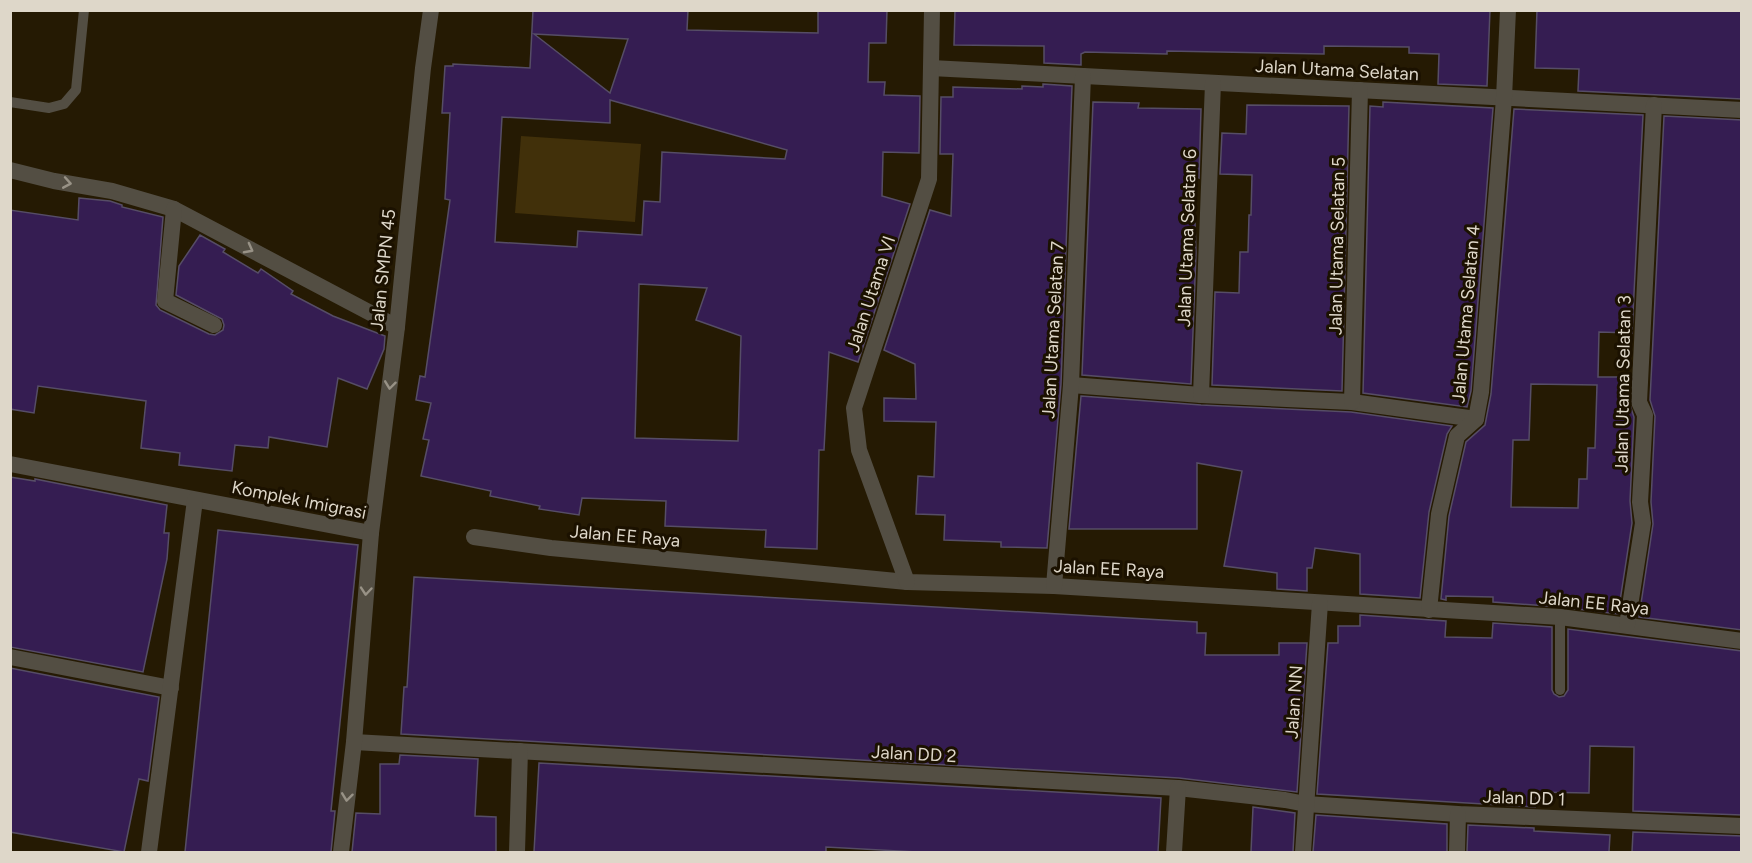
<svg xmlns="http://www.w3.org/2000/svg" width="1752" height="863" viewBox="0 0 1752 863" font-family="Figtree,sans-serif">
  <rect width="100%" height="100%" fill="#251a03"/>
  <polygon fill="#41300a" points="521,136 641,144 635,222 515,213"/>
  <g fill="#351d52" stroke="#564d66" stroke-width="1.5" fill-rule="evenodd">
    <path d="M 533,10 L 688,10 L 687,30 L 818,33 L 818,10 L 887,10 L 886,43 L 869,43 L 868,82 L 885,82 L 884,95 L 920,96 L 919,153 L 883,152 L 882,196 L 910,204 L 858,362 L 829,352 L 824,450 L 819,450 L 817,549 L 765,547 L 766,530 L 665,526 L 666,501 L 582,498 L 579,515 L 539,509 L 540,506 L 490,496 L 491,491 L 421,476 L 429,440 L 423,439 L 431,403 L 416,400 L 420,376 L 425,377 L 450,200 L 445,199 L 450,113 L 442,113 L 445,66 L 453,66 L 453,64 L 530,68 ZM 534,34 L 628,39 L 610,93 ZM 610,100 L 787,150 L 785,159 L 662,152 L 660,202 L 644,201 L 642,235 L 578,231 L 577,247 L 495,242 L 502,117 L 610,123 ZM 639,284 L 707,288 L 696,320 L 741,336 L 738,441 L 635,438 Z"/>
    <polygon points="955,10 1490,10 1487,86 1438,84 1439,54 1409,53 1409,47 1324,46 1324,54 1167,51 1167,54 1085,52 1081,54 1081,65 1044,63 1044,46 954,45"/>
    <polygon points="1537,10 1742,10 1742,99 1578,91 1579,69 1535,68"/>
    <polygon points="1043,84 1072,86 1061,384 1047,548 1001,547 1001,542 944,540 945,515 916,514 918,476 934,477 936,422 884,421 884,398 916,399 915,364 884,350 930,210 951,216 953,154 940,154 941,97 953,97 953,87 1022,89 1022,86 1043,87"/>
    <polygon points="1093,102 1139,103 1138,108 1201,109 1199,178 1194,177 1193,223 1195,223 1196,253 1191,384 1082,375"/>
    <polygon points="1383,102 1493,108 1471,391 1467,407 1363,393 1370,106 1383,107"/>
    <polygon points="1247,105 1349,106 1342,391 1212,385 1215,292 1239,293 1240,252 1248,252 1249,215 1251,215 1252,175 1220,174 1222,133 1246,134"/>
    <path d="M 1514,109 L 1643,115 L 1632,333 L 1599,332 L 1598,377 L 1630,377 L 1629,402 L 1634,417 L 1630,501 L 1632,523 L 1618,614 L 1561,607 L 1493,602 L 1493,597 L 1446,596 L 1446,600 L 1441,599 L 1449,516 L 1466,442 L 1485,425 L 1491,394 ZM 1531,384 L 1597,385 L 1595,448 L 1588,448 L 1587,479 L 1579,479 L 1578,508 L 1511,507 L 1513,440 L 1529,440 Z"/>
    <polygon points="1664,116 1742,120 1742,630 1639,617 1653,524 1651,502 1655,416 1650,400"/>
    <polygon points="79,198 110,201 122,205 122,207 163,217 156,305 160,310 209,334 215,335 223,330 224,325 222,319 176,295 179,266 200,235 225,249 223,252 258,273 261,269 293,291 291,294 333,316 385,336 384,349 367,389 338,378 327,447 269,437 268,448 235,445 232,471 179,465 180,453 141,448 146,401 38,386 34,413 10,409 10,210 78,220"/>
    <polygon points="1081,396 1201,405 1351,412 1452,426 1447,434 1429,512 1420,598 1360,594 1360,554 1315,548 1312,568 1307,568 1307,591 1277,589 1277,573 1224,566 1242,471 1197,463 1197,529 1069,529"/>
    <polygon points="10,477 35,481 35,479 167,505 164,533 169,533 167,559 143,672 10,647"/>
    <polygon points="218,530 358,545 331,811 335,811 331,852 185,852"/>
    <polygon points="414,577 1197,622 1197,633 1206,633 1205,655 1279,655 1279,643 1307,643 1297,792 1179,778 401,734 404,687 407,687"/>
    <polygon points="1360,615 1446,621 1445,637 1492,638 1493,623 1552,627 1552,690 1554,694 1559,697 1564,696 1568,690 1568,629 1742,651 1742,815 1633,811 1634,747 1590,746 1589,793 1535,792 1535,807 1317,794 1328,643 1338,643 1338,626 1360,626"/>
    <polygon points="10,668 159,697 148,781 139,779 124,852 10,832"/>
    <polygon points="400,755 478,759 475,816 496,817 496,852 352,852 356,813 380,814 380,764 399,764"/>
    <polygon points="539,763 1161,798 1158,852 917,852 826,847 826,852 534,852"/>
    <polygon points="1253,807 1295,813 1293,852 1251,852"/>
    <polygon points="1316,815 1447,824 1447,852 1313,852"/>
    <polygon points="1468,825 1534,828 1534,831 1610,835 1609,852 1467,852"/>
    <polygon points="1633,832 1742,836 1742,852 1632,852"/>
  </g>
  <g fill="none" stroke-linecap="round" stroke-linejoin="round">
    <g stroke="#534e43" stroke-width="10">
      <polyline points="10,102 49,108 64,104 76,90 84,10"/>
      <polyline points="1560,690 1560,617"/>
    </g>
    <g stroke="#534e43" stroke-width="16">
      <polyline points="931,68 1742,110"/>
      <polyline points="10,170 54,181 112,191 174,209 397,327"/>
      <polyline points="174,209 165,301 214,325"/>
      <polyline points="1071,385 1201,395 1352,402 1476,419"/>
      <polyline points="1201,395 1213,83"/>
      <polyline points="1352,402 1360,90"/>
      <polyline points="10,464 371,533"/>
      <polyline points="474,537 551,548 907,582 1054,586 1560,617 1742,641"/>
      <polyline points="907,582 859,450 854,408 929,179 932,10"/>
      <polyline points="1054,586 1071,385 1083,76"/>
      <polyline points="1429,610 1439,514 1457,436 1476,419 1481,392 1504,98 1508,10"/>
      <polyline points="1627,625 1643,523 1640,502 1645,415 1639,402 1654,105"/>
      <polyline points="10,657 171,688"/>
      <polyline points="354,742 1178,788 1285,800 1306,804 1458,814 1742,826"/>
      <polyline points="149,852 195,500"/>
      <polyline points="341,852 354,742 371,533 397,327 423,68 431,10"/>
      <polyline points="517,852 520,751"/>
      <polyline points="1174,852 1178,788"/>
      <polyline points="1303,852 1320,603"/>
      <polyline points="1457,852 1458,814"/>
    </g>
  </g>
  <defs><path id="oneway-chevron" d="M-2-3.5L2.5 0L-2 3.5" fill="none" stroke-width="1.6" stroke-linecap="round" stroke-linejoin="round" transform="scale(1.5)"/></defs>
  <g stroke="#989286">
    <use href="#oneway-chevron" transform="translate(67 183) rotate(10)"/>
    <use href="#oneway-chevron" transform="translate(249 249) rotate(28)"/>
    <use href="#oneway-chevron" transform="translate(390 385) rotate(97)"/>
    <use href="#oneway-chevron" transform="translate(366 591) rotate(95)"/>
    <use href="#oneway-chevron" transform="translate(347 797) rotate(97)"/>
  </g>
  <g text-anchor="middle" stroke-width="6" stroke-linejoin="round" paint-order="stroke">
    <g font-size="18" fill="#ded7c9" stroke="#1b1100">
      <text transform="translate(1337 70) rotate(3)" y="6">Jalan Utama Selatan</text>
      <text transform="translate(1187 238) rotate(-88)" y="6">Jalan Utama Selatan 6</text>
      <text transform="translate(1337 246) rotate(-89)" y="6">Jalan Utama Selatan 5</text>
      <text transform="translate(383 270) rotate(-84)" y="6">Jalan SMPN 45</text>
      <text transform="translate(871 294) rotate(-72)" y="6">Jalan Utama VI</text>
      <text transform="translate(1466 314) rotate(-85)" y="6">Jalan Utama Selatan 4</text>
      <text transform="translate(1053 330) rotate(-87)" y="6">Jalan Utama Selatan 7</text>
      <text transform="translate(1623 384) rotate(-89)" y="6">Jalan Utama Selatan 3</text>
      <text transform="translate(299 500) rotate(11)" y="6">Komplek Imigrasi</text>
      <text transform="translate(625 536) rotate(5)" y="6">Jalan EE Raya</text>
      <text transform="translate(1109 569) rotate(3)" y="6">Jalan EE Raya</text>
      <text transform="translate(1594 603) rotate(6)" y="6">Jalan EE Raya</text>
      <text transform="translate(1294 702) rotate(-86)" y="6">Jalan NN</text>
      <text transform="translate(914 754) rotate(3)" y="6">Jalan DD 2</text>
      <text transform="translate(1524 798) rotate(2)" y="6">Jalan DD 1</text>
    </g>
  </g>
  <rect width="1752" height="863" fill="none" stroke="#ded7c9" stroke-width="24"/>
</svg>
